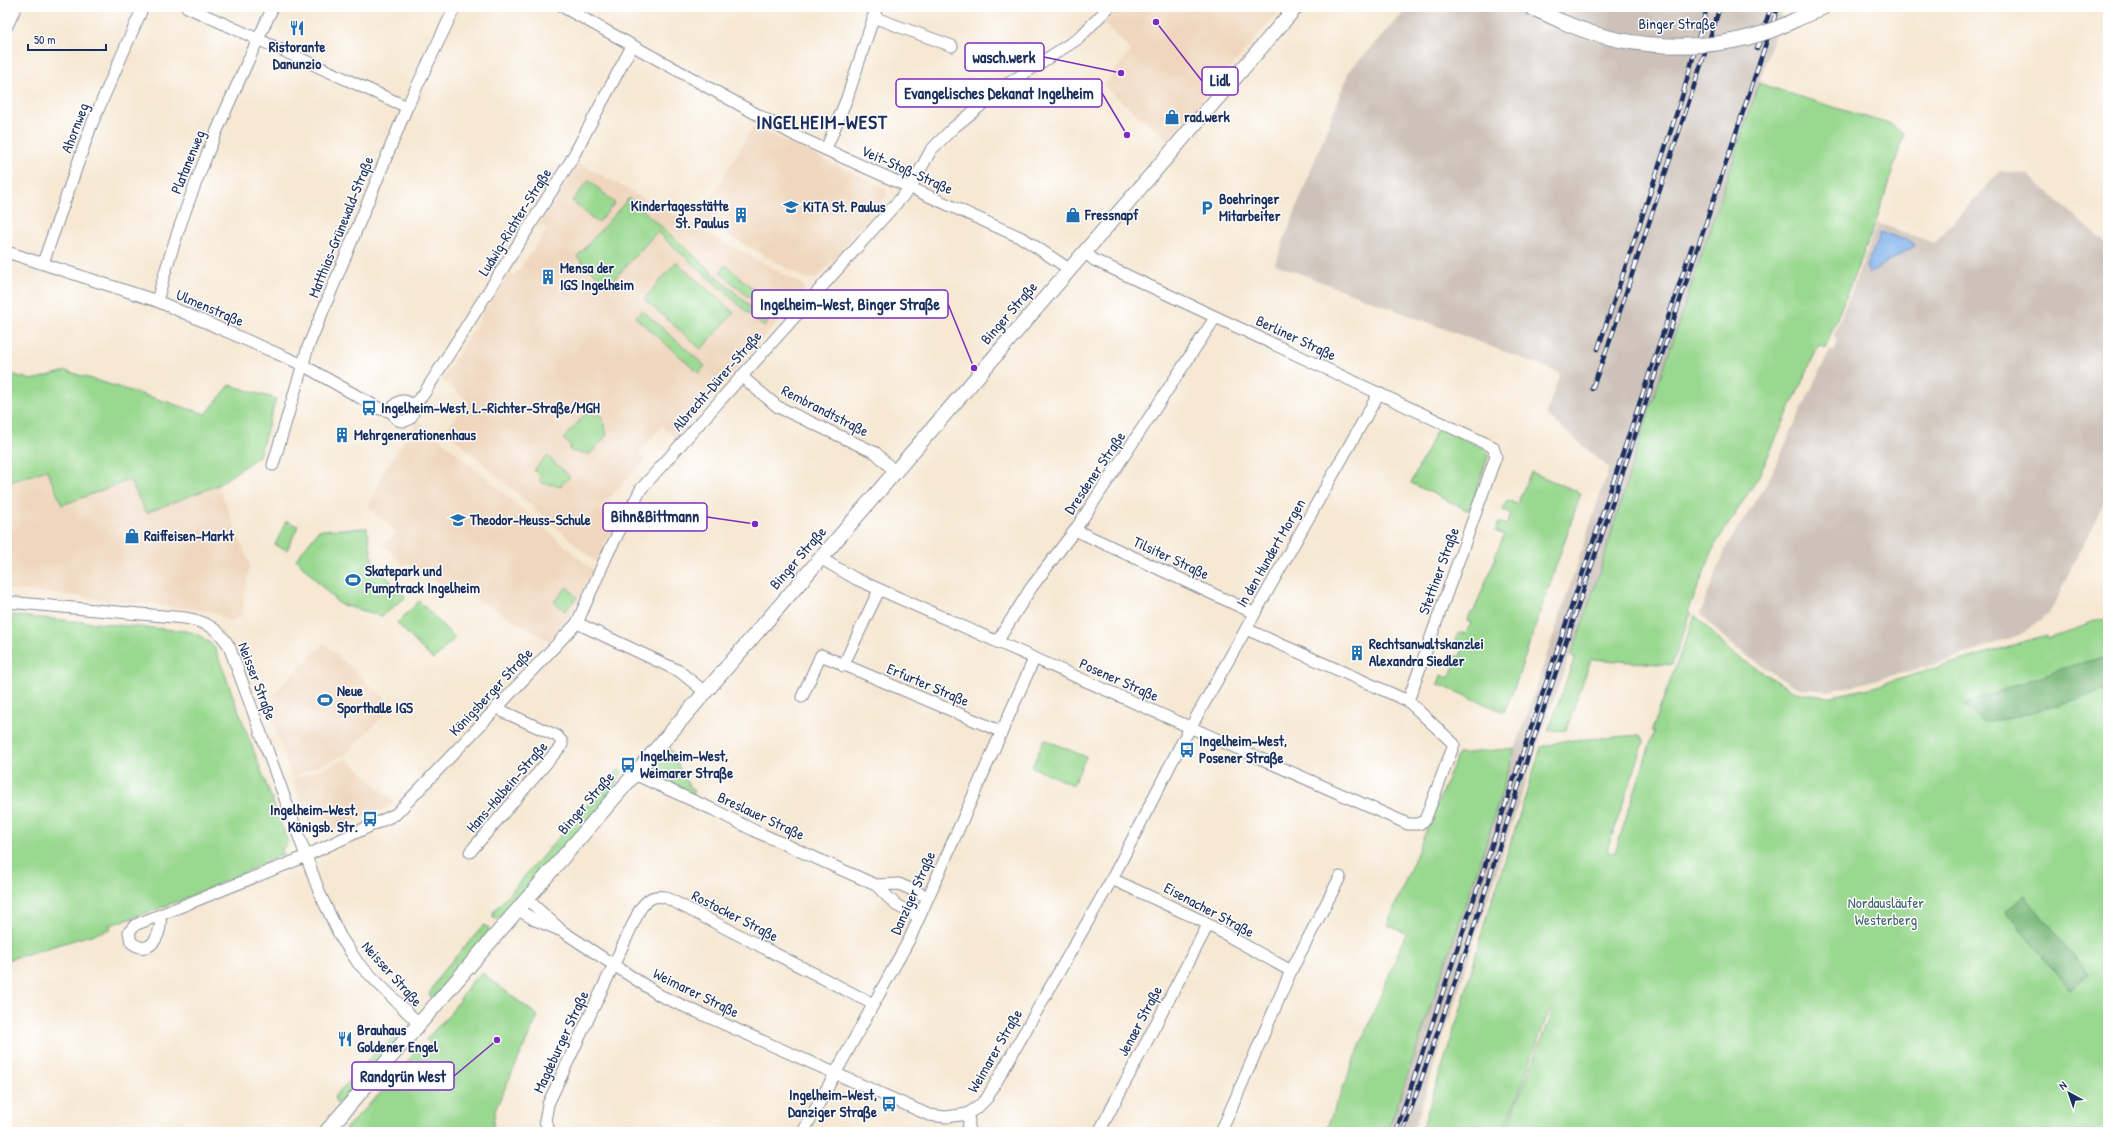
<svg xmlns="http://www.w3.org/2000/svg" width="2115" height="1139" viewBox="0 0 2115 1139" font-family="'Patrick Hand',sans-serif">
  <rect width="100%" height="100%" fill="#fff"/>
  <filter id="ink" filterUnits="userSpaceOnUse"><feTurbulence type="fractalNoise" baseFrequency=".025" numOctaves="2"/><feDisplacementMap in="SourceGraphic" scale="8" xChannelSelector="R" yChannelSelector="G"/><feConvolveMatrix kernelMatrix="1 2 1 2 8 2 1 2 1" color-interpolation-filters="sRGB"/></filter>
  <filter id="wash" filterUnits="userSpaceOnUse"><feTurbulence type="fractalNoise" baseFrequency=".012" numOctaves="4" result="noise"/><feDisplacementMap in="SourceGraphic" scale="16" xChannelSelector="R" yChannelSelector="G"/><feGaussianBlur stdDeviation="0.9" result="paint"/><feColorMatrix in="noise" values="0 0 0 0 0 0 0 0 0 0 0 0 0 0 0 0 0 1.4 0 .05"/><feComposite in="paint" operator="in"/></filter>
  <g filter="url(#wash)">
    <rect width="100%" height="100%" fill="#f6e8d3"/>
    <g fill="#efd6bc">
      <polygon points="1120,7 1283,7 1168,140 1104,86 1131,50 1104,24"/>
      <polygon points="753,126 885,188 887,196 817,279 807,279 699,219"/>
      <polygon points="579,163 803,285 804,292 675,438 662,426 638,454 645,460 599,509 614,522 596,562 445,430 469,402 442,379 509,272 515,276 547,229 540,224"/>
      <polygon points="418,420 593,570 571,615 549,640 470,596 442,588 422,568 418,572 408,562 404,565 383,545 396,532 368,507 385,470"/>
      <polygon points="47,469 62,505 130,480 146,513 218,485 250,565 241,617 230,621 210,611 7,589 7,483"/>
      <polygon points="324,643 393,706 345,755 292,777 268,709 268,699"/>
      <polygon points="347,758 394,802 386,808 319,834 310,828 292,780"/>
    </g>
    <g fill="#cdc2b9">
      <polygon points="1409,7 1784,7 1645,423 1599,574 1538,744 1413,1132 1388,1132 1609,468 1546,414 1560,373 1275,264 1349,71"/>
      <polygon points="2000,171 2027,174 2108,245 2108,494 2049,614 2024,633 1937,664 1843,688 1826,691 1801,688 1788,683 1736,649 1700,614 1726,547 1768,481 1830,349 1834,351 1837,344 1834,335 1878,223 1934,243"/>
    </g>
    <g fill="#99d88f" stroke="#5a8476">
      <polygon points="1759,83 1788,93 1892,125 1904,135 1876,222 1825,348 1819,345 1758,478 1715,545 1688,612 1691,613 1672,665 1591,659 1566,730 1548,731 1575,657 1571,656 1599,574 1645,423"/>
      <polygon points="589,180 615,203 598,223 572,201"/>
      <polygon points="629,198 768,322 764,327 657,232 608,286 577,257"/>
      <polygon points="676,262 734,313 701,349 644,299"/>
      <polygon points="726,265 779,312 773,319 720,272"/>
      <polygon points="642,310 705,366 699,373 635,317"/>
      <polygon points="66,371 206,414 230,385 276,399 259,456 218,485 146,513 130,480 62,505 47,470 7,483 7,373 32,380"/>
      <polygon points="589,410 596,416 598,414 602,417 607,435 590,454 572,452 569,449 571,446 563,439"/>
      <polygon points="1438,427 1483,448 1489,454 1469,511 1411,483"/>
      <polygon points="547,456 570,477 561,486 542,483 539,480 541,477 534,470"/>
      <polygon points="1531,472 1581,493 1515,686 1504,712 1438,684 1441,675 1449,678 1454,666 1446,662 1450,654 1459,657 1465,645 1455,641 1459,632 1466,634 1471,622 1467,621 1471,612 1473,613 1496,557 1495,556 1504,535 1495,531 1499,522 1506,525 1511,514 1503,510 1507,500 1517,504"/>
      <polygon points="286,521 298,526 287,550 275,545"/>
      <polygon points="367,528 373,563 406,597 382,616 339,604 296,559 319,530"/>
      <polygon points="567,587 577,597 565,611 554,602"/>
      <polygon points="419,601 455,638 433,660 397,623"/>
      <path d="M 7,615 L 185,631 C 198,633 205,638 215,648 L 288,842 L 282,849 L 283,854 C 227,881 171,907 110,925 L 111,929 L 7,960 Z"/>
      <polygon points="1695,615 1732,653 1786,687 1799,693 1827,697 1870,688 2046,635 2047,638 2108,618 2108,1132 1505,1132 1553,1012 1549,1011 1515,1103 1502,1132 1421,1132 1461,1009 1482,932 1541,747 1563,741 1640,735 1644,742 1607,850 1611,853 1615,852 1654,732 1651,732"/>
      <polygon points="1044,739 1086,757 1073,785 1032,767"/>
      <polygon points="669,748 674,754 683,777 694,791 693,796 647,777"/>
      <polygon points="1515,748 1485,847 1388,1132 1325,1132 1406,933 1387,925 1458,754"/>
      <polygon points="619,769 622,772 608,798 503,918 496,919 493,917 493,912"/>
      <polygon points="484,925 489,928 489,934 432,1000 429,994 442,972"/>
      <polygon points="482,973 538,1016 495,1110 492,1132 345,1132 346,1128 389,1084 420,1046 426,1051 431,1045 426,1039 450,1014 472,981"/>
      <polygon points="400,1033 399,1040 365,1080 337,1104 334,1097 373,1055"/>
    </g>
    <g fill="#7ab87a" stroke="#4a746c">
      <polygon points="2108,656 2108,690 2012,718 1983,722 1963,705 2057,670"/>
      <polygon points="2025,896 2089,975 2070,990 2005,911"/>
    </g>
    <polygon fill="#7dafe9" stroke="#4c6fa4" points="1881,232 1912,242 1915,246 1869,273 1866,267"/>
  </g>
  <g filter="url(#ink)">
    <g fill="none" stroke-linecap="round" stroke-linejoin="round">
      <g stroke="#888c98" stroke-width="13">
        <g id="minor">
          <polyline points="187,7 407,107"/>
          <polyline points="563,7 798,137 1024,239 1069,269"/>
          <polyline points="873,17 952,46"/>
          <polyline points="7,26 16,7"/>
          <polyline points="826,149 847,98 877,7"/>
          <polyline points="7,252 157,301 301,364 380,409 393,412"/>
          <path d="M 1085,252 L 1094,260 C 1226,323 1360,384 1493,447 L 1496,456 L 1408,701"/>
          <polyline points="43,263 91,126 143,7"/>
          <path d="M 157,301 C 184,198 228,103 273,7"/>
          <polyline points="741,376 778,407 876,453 895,472"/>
          <circle cx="403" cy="411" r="10"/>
          <polyline points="412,406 423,395 570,162 632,46"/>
          <polyline points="273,465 308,347 407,107 455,7"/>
          <polyline points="1075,530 1254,613"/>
          <polyline points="820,558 856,579 1408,824 1419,824 1425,820 1454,744 1408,701 1246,629"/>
          <path d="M 7,602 L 185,618 C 206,622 218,628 229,646 L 320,894 L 340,936 L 358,963 L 419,1024"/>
          <polyline points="577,623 679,671 705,692"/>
          <polyline points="997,642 1031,588 1075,530 1215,318"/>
          <polyline points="843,666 879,590"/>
          <polyline points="802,697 821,655 1002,732"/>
          <polyline points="634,774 714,810 757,832 876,885 896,905 919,917"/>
          <polyline points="470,852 562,745 562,742 557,736 504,712 498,706"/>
          <polyline points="1112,879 1200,920 1291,971"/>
          <polyline points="876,885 899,884 928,897"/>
          <polyline points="526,898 559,928"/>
          <polyline points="517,909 535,920 562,931 661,996 929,1115 946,1117 967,1114 978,1107 987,1098 1112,879 1180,746 1379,393"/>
          <path d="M 160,915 C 163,932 151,959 131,942 L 129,932 L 135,925 L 297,860 L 396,814 L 577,623 L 608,553 L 641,489 L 911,187 L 931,150 L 953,128 L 1009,83 L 1079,38 L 1109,7"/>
          <polyline points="967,1114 969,1121 968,1132"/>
          <path d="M 550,1132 L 545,1121 L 548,1104 L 640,909 C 648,899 652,895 665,897 L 873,1004"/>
          <polyline points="803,1132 910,938 1034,659"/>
          <polyline points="1099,1132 1208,925"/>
          <polyline points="1221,1132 1291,971 1340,877"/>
        </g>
      </g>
      <g stroke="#888c98" stroke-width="16">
        <g id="major">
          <polyline points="1530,7 1563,22"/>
          <polyline points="1795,20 1824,7"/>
          <polyline points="326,1132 1296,7"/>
        </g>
      </g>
      <use href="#minor" stroke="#fff" stroke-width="11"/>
      <use href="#major" stroke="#fff" stroke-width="14"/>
      <g stroke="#1b2f5e" stroke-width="4.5">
        <g id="rail">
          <polyline points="1757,49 1771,7"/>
          <polyline points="1598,349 1682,97 1707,7"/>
          <polyline points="1592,389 1612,335 1720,7"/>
          <polyline points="1396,1132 1692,246"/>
          <polyline points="1403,1132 1470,939 1532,744 1778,7"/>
        </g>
      </g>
      <use href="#rail" stroke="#fff" stroke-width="3" stroke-dasharray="9" stroke-linecap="butt"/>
      <g stroke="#888c98" stroke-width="16" stroke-linecap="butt">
        <path id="major-bridge" d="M 1563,22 C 1633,53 1726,55 1795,20"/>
      </g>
      <use href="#major-bridge" stroke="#fff" stroke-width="14"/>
    </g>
  </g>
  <defs>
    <g id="restaurant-bare" transform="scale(1.2)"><path d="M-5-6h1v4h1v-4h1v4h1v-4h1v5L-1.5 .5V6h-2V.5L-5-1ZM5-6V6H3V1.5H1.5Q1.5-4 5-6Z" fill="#1f6fb2" stroke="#fff" stroke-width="2.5" paint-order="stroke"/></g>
    <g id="shop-bare" transform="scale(1.2)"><path d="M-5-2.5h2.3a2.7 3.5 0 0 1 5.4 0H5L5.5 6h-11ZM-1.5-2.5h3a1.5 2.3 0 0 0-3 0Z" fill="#1f6fb2" stroke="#fff" stroke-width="2.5" paint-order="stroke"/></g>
    <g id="school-bare" transform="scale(1.2)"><path d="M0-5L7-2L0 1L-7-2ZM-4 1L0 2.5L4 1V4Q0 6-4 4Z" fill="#1f6fb2" stroke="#fff" stroke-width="2.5" paint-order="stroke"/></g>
    <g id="parking-bare" transform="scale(1.2)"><path d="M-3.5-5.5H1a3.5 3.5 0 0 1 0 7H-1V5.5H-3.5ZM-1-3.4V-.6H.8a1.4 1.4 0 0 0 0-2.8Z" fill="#1f6fb2" stroke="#fff" stroke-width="2.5" paint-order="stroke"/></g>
    <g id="building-bare" transform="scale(1.2)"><path d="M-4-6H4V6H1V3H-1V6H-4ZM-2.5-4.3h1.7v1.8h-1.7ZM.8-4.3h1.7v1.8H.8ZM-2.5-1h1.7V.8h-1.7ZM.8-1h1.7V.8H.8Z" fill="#1f6fb2" stroke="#fff" stroke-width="2.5" paint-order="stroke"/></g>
    <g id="bus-bare" transform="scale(1.2)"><path d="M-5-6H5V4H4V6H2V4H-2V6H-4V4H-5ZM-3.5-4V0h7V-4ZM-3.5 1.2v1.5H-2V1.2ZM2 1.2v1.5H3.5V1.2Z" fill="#1f6fb2" stroke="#fff" stroke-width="2.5" paint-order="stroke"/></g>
    <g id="stadium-bare" transform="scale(1.2)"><path d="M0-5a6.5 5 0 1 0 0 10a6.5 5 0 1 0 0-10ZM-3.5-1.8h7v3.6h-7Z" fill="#1f6fb2" stroke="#fff" stroke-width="2.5" paint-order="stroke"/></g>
  </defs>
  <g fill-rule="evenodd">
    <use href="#restaurant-bare" x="297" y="28"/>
    <use href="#shop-bare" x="1172" y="117"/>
    <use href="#school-bare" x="791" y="207"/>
    <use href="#parking-bare" x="1207" y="208"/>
    <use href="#building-bare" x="741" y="215"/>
    <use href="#shop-bare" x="1073" y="215"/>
    <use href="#building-bare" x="548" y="277"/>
    <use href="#bus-bare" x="369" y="408"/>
    <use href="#building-bare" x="342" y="435"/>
    <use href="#school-bare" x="458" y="520"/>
    <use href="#shop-bare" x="132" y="536"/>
    <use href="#stadium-bare" x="353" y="580"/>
    <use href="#building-bare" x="1357" y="653"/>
    <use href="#stadium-bare" x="325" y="700"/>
    <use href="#bus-bare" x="1187" y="750"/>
    <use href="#bus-bare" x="628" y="765"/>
    <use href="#bus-bare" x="370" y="819"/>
    <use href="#restaurant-bare" x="345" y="1039"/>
    <use href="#bus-bare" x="889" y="1104"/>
  </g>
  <g text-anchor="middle" stroke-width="3" stroke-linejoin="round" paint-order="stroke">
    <g font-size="15" fill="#1b2f5e" stroke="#fff">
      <text x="1677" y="29">Binger Straße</text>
      <text transform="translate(75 128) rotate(-69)" y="5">Ahornweg</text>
      <text transform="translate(188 162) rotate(-68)" y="5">Platanenweg</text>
      <text transform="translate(907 170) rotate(24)" y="5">Veit-Stoß-Straße</text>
      <text transform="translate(515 222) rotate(-58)" y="5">Ludwig-Richter-Straße</text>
      <text transform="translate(341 227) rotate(-68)" y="5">Matthias-Grünewald-Straße</text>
      <text transform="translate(210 308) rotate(23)" y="5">Ulmenstraße</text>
      <text transform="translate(1009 313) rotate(-49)" y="5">Binger Straße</text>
      <text transform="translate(1296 338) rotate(25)" y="5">Berliner Straße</text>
      <text transform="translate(717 381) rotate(-49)" y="5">Albrecht-Dürer-Straße</text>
      <text transform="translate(825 411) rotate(27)" y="5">Rembrandtstraße</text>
      <text transform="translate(1095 473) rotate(-56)" y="5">Dresdener Straße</text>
      <text transform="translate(1271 553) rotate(-60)" y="5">In den Hundert Morgen</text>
      <text transform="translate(798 558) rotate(-49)" y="5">Binger Straße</text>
      <text transform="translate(1171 558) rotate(25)" y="5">Tilsiter Straße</text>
      <text transform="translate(1439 571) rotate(-70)" y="5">Stettiner Straße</text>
      <text transform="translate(1119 680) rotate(24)" y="5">Posener Straße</text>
      <text transform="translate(257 681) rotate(69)" y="5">Neisser Straße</text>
      <text transform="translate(928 685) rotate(23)" y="5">Erfurter Straße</text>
      <text transform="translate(491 692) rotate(-47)" y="5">Königsberger Straße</text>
      <text transform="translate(507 787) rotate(-49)" y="5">Hans-Holbein-Straße</text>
      <text transform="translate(586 803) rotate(-49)" y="5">Binger Straße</text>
      <text transform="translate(761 816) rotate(25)" y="5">Breslauer Straße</text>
      <text transform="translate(913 893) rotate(-66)" y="5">Danziger Straße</text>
      <text transform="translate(1209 910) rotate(28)" y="5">Eisenacher Straße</text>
      <text transform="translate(735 916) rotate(27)" y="5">Rostocker Straße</text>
      <text transform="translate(392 974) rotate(48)" y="5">Neisser Straße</text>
      <text transform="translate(696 993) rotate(26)" y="5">Weimarer Straße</text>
      <text transform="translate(1140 1021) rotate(-62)" y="5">Jenaer Straße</text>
      <text transform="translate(561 1042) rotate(-65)" y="5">Magdeburger Straße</text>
      <text transform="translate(995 1051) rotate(-60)" y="5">Weimarer Straße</text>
    </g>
    <g font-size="15" font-weight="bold" fill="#1b2f5e" stroke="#fff" text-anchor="start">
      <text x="297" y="52" text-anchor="middle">Ristorante<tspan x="297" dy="17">Danunzio</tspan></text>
      <text x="1184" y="122">rad.werk</text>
      <text x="1219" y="204">Boehringer<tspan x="1219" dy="17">Mitarbeiter</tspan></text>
      <text x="729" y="211" text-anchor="end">Kindertagesstätte<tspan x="729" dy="17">St. Paulus</tspan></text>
      <text x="803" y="212">KiTA St. Paulus</text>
      <text x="1085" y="220">Fressnapf</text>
      <text x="560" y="273">Mensa der<tspan x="560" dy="17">IGS Ingelheim</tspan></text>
      <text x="381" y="413">Ingelheim-West, L.-Richter-Straße/MGH</text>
      <text x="354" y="440">Mehrgenerationenhaus</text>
      <text x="470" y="525">Theodor-Heuss-Schule</text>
      <text x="144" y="541">Raiffeisen-Markt</text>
      <text x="365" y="576">Skatepark und<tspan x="365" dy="17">Pumptrack Ingelheim</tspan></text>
      <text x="1369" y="649">Rechtsanwaltskanzlei<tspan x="1369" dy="17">Alexandra Siedler</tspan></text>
      <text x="337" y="696">Neue<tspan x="337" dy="17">Sporthalle IGS</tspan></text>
      <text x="1199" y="746">Ingelheim-West,<tspan x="1199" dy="17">Posener Straße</tspan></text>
      <text x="640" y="761">Ingelheim-West,<tspan x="640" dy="17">Weimarer Straße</tspan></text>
      <text x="358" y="815" text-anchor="end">Ingelheim-West,<tspan x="358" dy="17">Königsb. Str.</tspan></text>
      <text x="357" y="1035">Brauhaus<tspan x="357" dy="17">Goldener Engel</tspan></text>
      <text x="877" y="1100" text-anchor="end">Ingelheim-West,<tspan x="877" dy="17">Danziger Straße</tspan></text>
    </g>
    <g font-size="15" fill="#41626d" stroke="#fff">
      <text x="1886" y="908">Nordausläufer<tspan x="1886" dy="17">Westerberg</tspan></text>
    </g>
    <g font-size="19" font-weight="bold" letter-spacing="1" fill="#1b2f5e" stroke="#fff">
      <text x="822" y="129">INGELHEIM-WEST</text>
    </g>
  </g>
  <path fill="none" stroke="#7b2cbf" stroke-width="1.5" d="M1121 73L1044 57M1156 22L1202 81M1127 135L1102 93M974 368L948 304M755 524L707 517M497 1040L454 1076"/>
  <g fill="#7b2cbf" stroke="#fff" stroke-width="1.5">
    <circle cx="1121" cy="73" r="4"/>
    <circle cx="1156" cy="22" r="4"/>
    <circle cx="1127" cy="135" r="4"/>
    <circle cx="974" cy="368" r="4"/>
    <circle cx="755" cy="524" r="4"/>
    <circle cx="497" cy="1040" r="4"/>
  </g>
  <g fill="#fff" stroke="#7b2cbf" stroke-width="1.5">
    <rect x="965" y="43" width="79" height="28" rx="4"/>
    <rect x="1202" y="67" width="36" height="28" rx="4"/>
    <rect x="896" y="79" width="206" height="28" rx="4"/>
    <rect x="752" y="290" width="196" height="28" rx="4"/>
    <rect x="603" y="503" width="104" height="28" rx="4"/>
    <rect x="352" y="1062" width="102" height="28" rx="4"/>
  </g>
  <g font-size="16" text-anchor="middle" font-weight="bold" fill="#1b2f5e">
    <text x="1004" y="63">wasch.werk</text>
    <text x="1220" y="86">Lidl</text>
    <text x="999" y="99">Evangelisches Dekanat Ingelheim</text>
    <text x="850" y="310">Ingelheim-West, Binger Straße</text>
    <text x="655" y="522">Bihn&amp;Bittmann</text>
    <text x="403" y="1082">Randgrün West</text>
  </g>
  <rect width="2115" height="1139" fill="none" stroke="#fff" stroke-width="24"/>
  <g transform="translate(2069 1093) rotate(320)" stroke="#ffffff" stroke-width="3" paint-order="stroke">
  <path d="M0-3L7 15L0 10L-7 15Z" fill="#1b2f5e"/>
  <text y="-6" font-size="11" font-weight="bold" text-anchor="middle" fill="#1b2f5e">N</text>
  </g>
  <path d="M28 44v6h78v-6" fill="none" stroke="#1b2f5e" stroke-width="2"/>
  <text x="34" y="44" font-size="12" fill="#1b2f5e" stroke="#ffffff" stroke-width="3" paint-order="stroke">50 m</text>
</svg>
